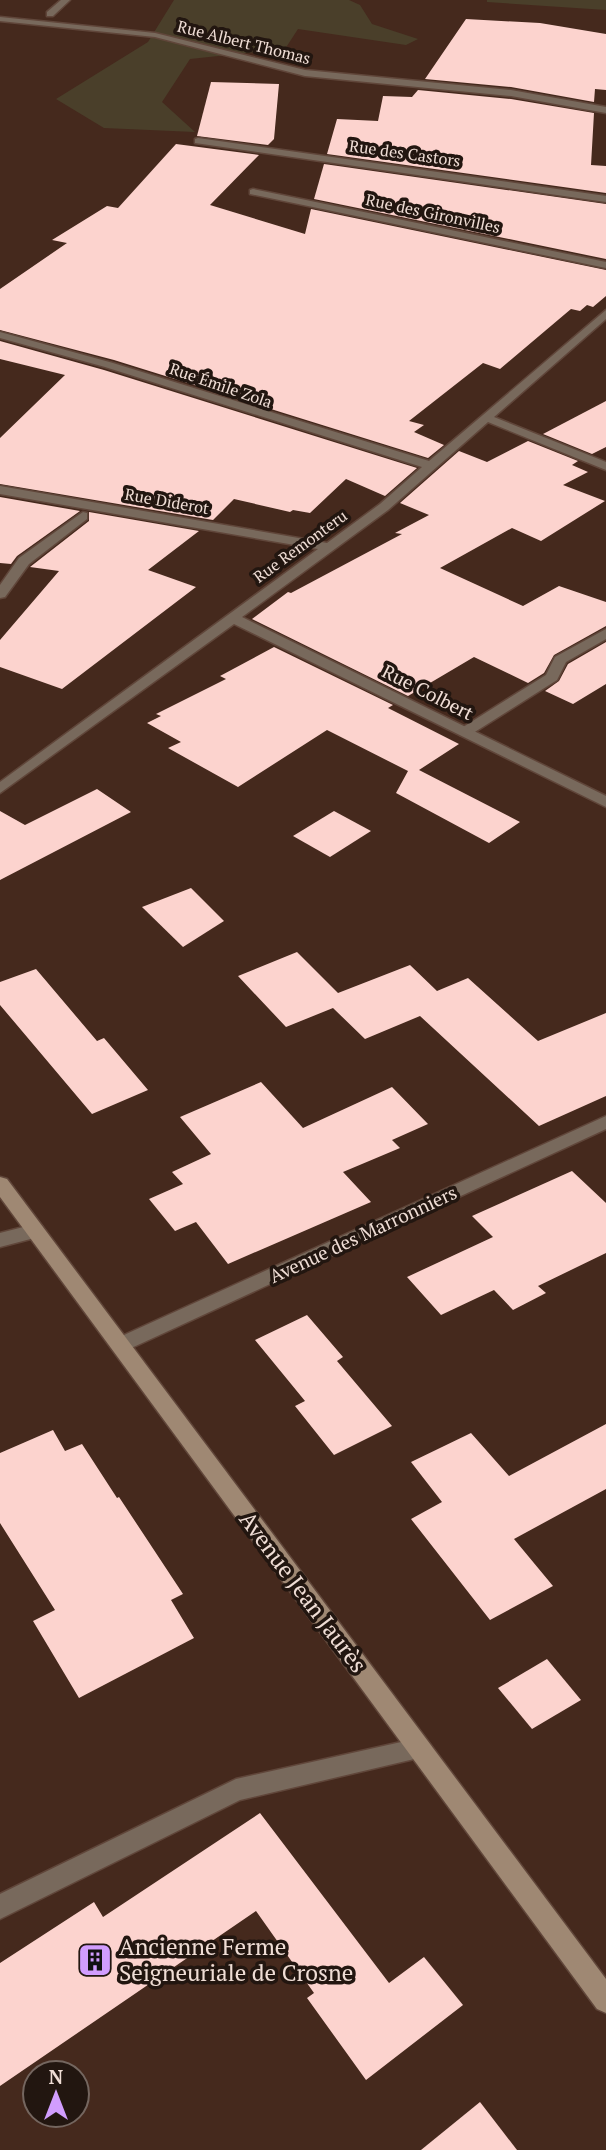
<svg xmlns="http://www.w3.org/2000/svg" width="606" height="2150" viewBox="0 0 606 2150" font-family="'PT Serif',serif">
  <rect width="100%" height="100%" fill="#45291d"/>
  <g fill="#4a3f2a">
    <polygon points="174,0 349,0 360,5 372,24 418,39 406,45 298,29 285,49 190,59 162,102 195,132 104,128 56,99 148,42"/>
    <polygon points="487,0 606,0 606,10 487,2"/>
  </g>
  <g fill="#fcd3ce">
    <polygon points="466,19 540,23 606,34 606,90 595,89 594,102 511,87 425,79"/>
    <polygon points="211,82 279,84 274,139 268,145 197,136"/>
    <polygon points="418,90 511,99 594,113 591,165 606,166 606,193 327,154 337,119 378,121 383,96 412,97"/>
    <polygon points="176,144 259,155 210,205 305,234 311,209 606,270 606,296 593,307 587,305 580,311 571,309 500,369 483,363 409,421 424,425 414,432 444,445 428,458 114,360 0,330 0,289 67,243 52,240 107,206 118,208"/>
    <polygon points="324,164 606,204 606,259 314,199"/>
    <polygon points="0,341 104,370 417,468 385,496 346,479 310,513 293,510 290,512 234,499 213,520 0,484 0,438 65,375 0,359"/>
    <polygon points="606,401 606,447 592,454 543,434"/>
    <polygon points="528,441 578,461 572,465 588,472 563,485 605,501 541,541 512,528 440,568 523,606 559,586 606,602 606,626 554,655 544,673 528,683 474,657 408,696 252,619 288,592 291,593 402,534 395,533 429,515 400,503 459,451 487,462"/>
    <polygon points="0,497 80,511 17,556 11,564 0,563"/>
    <polygon points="89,512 199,531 148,570 196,587 62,689 0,667 0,640 59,571 30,567 89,521"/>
    <polygon points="606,642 606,684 573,704 545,691 559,681 568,664"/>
    <polygon points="274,647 393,705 388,708 459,744 419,770 520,822 489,843 396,793 408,771 327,730 238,787 168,748 181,742 147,723 161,716 156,714 226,679 220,676"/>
    <polygon points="97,789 131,812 0,880 0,811 25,825"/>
    <polygon points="334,811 371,831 330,857 293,836"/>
    <polygon points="191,888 224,921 183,947 142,907"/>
    <polygon points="297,952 338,993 410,965 437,991 468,978 538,1041 606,1013 606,1096 539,1126 420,1016 365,1039 333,1008 286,1027 238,976"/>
    <polygon points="36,969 97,1041 104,1038 148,1090 92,1114 0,1005 0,982"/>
    <polygon points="261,1082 303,1128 392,1087 428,1124 392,1140 400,1148 343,1172 371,1202 228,1264 196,1222 175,1231 149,1199 183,1184 172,1172 211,1154 180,1117"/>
    <polygon points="572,1171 606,1203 606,1253 538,1286 546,1293 513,1310 494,1290 441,1315 407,1277 493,1237 472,1216"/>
    <polygon points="307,1315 343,1357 337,1361 392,1426 334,1455 295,1406 305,1401 255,1340"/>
    <polygon points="606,1424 606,1489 514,1539 553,1586 490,1620 411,1519 442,1502 411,1462 471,1433 509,1476"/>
    <polygon points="53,1430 65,1451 82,1444 117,1498 119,1497 183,1594 171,1600 194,1638 79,1698 33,1621 55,1610 0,1523 0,1453"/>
    <polygon points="547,1659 581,1700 532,1729 498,1688"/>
    <polygon points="260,1813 389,1983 424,1957 463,2005 366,2080 307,1998 314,1993 256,1911 0,2086 0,1963 94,1902 103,1917"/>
    <polygon points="480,2102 517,2150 421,2150"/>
  </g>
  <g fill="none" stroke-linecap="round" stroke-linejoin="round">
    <g stroke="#60463a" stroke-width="3">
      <g id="lane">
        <polygon points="61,0 70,0 53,16 47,16 47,12"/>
        <polygon points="83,512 87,513 87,519 29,564 5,597 0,598 0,585 19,558"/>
        <polygon points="606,629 606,639 566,662 557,680 470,735 460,735 460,729 546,675 555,657"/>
        <polygon points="35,1224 42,1226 44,1231 42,1236 0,1247 0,1233"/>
        <polygon points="419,1738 427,1742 431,1749 427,1756 240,1800 0,1919 0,1894 236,1779"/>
      </g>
    </g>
    <g stroke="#60463a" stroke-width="3">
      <g id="street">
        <polygon points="0,17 155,33 305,70 511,90 606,107 606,113 511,96 305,76 155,37 0,21"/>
        <polygon points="198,138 606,196 606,202 195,143 195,139"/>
        <polygon points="253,189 606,262 606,268 250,194 250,190"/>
        <polygon points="606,310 606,319 494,417 606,462 606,470 488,422 388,510 242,617 606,796 606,807 234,624 0,793 0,782 318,549 0,494 0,486 327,543 380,504 422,467 105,367 0,338 0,332 113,363 429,461"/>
        <polygon points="606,1116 606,1129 127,1350 120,1353 113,1350 110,1345 113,1340"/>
      </g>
    </g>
    <g stroke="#60463a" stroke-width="3">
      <polygon id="secondary" points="0,1177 7,1179 606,1979 606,2013 597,2009 0,1197"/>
    </g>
    <use href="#lane" fill="#78695c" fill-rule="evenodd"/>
    <use href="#street" fill="#78695c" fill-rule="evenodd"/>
    <use href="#secondary" fill="#9f8873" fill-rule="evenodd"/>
  </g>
  <defs>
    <g id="building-square" transform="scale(1.75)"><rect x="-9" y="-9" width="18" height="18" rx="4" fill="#d19dfe" stroke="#221610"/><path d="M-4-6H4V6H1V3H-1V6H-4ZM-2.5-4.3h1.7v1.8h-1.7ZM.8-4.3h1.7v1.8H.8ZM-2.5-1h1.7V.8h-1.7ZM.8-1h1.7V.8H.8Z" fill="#111"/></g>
  </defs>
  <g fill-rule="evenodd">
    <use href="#building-square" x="95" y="1960"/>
  </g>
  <g text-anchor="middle" stroke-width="7" stroke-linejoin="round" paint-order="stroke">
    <g font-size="16" fill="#efddd5" stroke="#221610">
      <text transform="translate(244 42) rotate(14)" y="6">Rue Albert Thomas</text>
      <text transform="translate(405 153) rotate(8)" y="6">Rue des Castors</text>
      <text transform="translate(433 213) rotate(12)" y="6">Rue des Gironvilles</text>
      <text transform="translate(221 385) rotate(19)" y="6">Rue Émile Zola</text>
      <text transform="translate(167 501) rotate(10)" y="6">Rue Diderot</text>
      <text transform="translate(300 546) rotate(-36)" y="6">Rue Remonteru</text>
    </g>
    <g font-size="19" fill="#efddd5" stroke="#221610">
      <text transform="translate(428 692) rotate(27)" y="7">Rue Colbert</text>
      <text transform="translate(363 1234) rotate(-25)" y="7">Avenue des Marronniers</text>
    </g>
    <g font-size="23" fill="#efddd5" stroke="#221610">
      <text transform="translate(303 1592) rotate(53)" y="8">Avenue Jean Jaurès</text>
    </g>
    <g font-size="23" fill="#efddd5" stroke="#221610" text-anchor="start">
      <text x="119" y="1955">Ancienne Ferme<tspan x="119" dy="26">Seigneuriale de Crosne</tspan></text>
    </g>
  </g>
  <g transform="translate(56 2094)"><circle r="33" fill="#221610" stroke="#74665f" stroke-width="2"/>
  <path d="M0-5L12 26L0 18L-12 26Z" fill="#d19dfe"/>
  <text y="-10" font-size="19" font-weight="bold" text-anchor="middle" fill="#efddd5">N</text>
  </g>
</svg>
